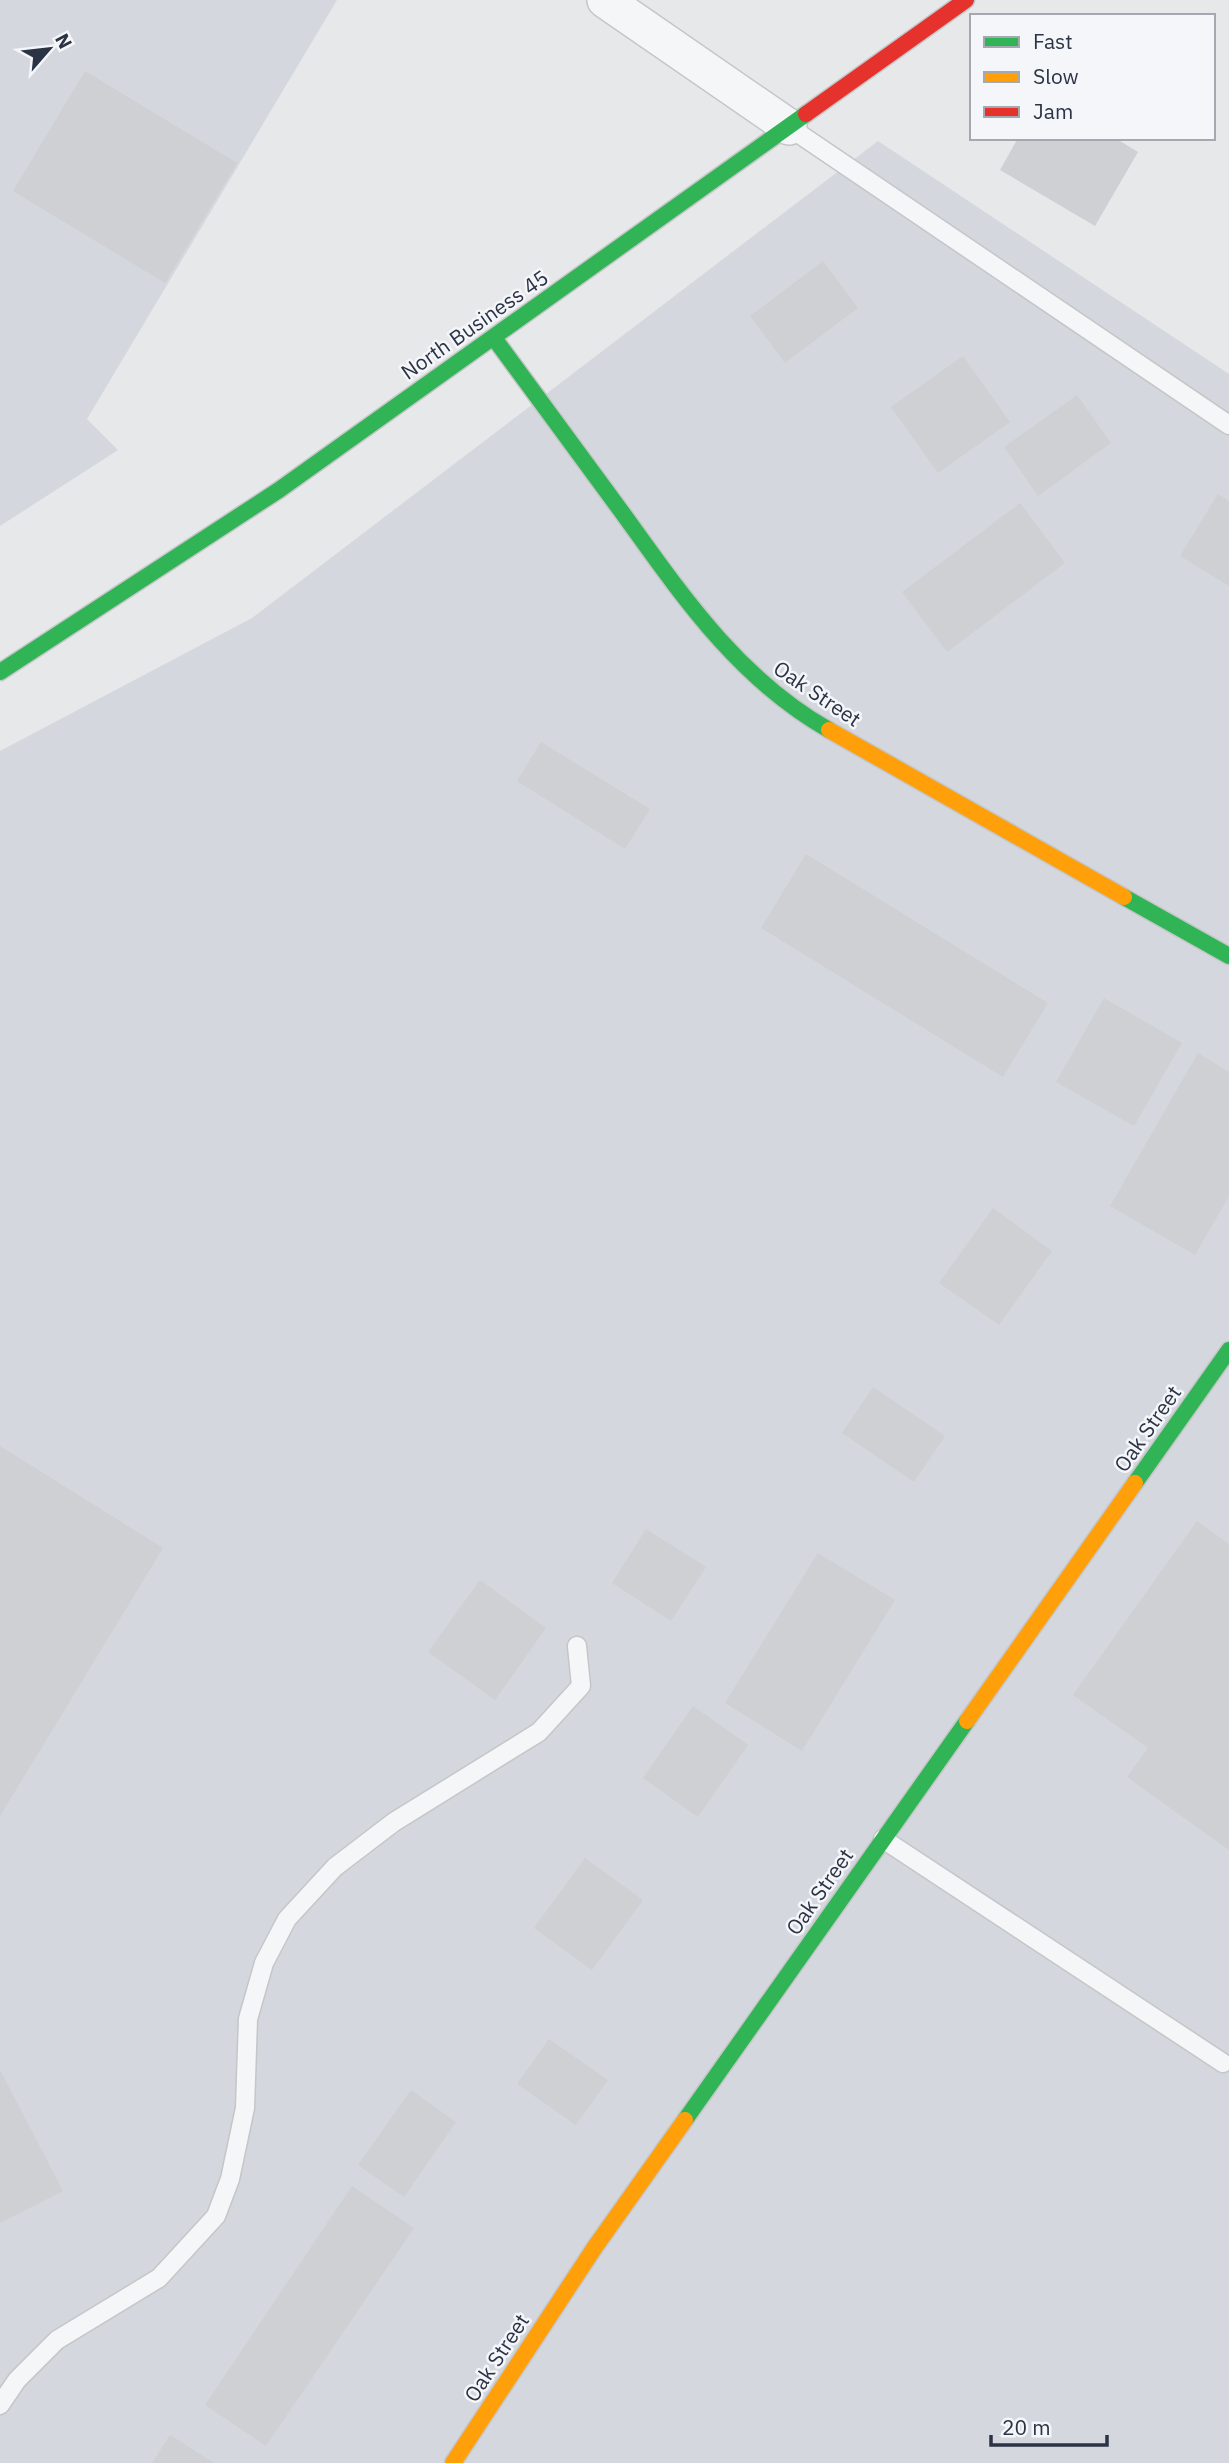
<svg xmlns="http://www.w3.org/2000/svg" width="1229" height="2463" viewBox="0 0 1229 2463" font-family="'IBM Plex Sans',sans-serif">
  <rect width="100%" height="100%" fill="#e6e8ea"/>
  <g fill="#d4d7dd">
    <polygon points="0,0 337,0 87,419 118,450 0,526"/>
    <polygon points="878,141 1229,374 1229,2463 0,2463 0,751 252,618"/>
  </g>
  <g fill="#ced0d3">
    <polygon points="85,71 237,163 165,283 13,191"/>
    <polygon points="1018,138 1115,138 1138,152 1095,226 1000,170"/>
    <polygon points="823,261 858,308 785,363 750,316"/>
    <polygon points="963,356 1010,422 938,473 891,407"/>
    <polygon points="1077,395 1111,443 1038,496 1004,447"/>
    <polygon points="1218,494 1229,501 1229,586 1180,556"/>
    <polygon points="1020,503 1065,563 947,652 902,592"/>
    <polygon points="541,742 650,809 625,849 517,781"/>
    <polygon points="806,854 1048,1003 1003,1077 761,928"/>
    <polygon points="1104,998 1182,1043 1134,1126 1056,1082"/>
    <polygon points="1198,1053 1229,1072 1229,1196 1195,1255 1110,1206"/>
    <polygon points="993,1208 1052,1251 999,1325 939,1283"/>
    <polygon points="873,1387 945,1436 914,1482 842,1433"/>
    <polygon points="0,1446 163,1548 0,1816"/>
    <polygon points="1197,1521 1229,1544 1229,1850 1127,1777 1148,1748 1073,1695"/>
    <polygon points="646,1529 706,1567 671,1621 612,1583"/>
    <polygon points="818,1553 895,1600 802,1751 725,1703"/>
    <polygon points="480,1580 546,1628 495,1700 428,1652"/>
    <polygon points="693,1706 748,1745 698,1817 643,1778"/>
    <polygon points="585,1858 643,1900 592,1970 534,1928"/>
    <polygon points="549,2039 608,2080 576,2125 517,2084"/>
    <polygon points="0,2070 63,2191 0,2223"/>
    <polygon points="411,2090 456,2122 404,2197 358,2165"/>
    <polygon points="352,2186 414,2228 266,2446 205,2405"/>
    <polygon points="170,2435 214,2463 152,2463"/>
  </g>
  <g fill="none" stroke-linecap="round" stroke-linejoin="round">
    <g stroke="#c4c6c8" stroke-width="21">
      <g id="lane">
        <polyline points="789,127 1229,425"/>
        <polyline points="883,1839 1223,2063"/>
        <polyline points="0,2405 17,2380 57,2340 159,2278 216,2216 230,2179 245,2108 248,2019 264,1963 287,1919 335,1867 394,1822 539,1732 581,1686 577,1646"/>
      </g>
    </g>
    <g stroke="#c4c6c8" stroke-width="38">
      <polyline id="street" points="605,0 789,127"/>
    </g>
    <g stroke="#c4c6c8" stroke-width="19">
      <g id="fast">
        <path d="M 494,338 C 537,397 580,456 624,515 C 683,597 739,679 829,730"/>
        <polyline points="0,672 279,490 806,114"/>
        <polyline points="1124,897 1229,956"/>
        <polyline points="1135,1483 1229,1350"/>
        <polyline points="685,2120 967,1721"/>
      </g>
    </g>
    <g stroke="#c4c6c8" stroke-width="19">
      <g id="slow">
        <polyline points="829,730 1124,897"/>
        <polyline points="967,1721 1135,1483"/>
        <polyline points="453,2463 595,2247 685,2120"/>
      </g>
    </g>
    <g stroke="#c4c6c8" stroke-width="19">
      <polyline id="jam" points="806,114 966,0"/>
    </g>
    <use href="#lane" stroke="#f5f6f7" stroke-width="18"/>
    <use href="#street" stroke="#f5f6f7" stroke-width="35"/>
    <use href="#fast" stroke="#30b455" stroke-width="16"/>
    <use href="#slow" stroke="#ff9f0a" stroke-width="16"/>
    <use href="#jam" stroke="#e5322d" stroke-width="16"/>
  </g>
  <g text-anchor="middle" stroke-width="5" stroke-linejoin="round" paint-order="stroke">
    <g font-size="21" fill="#2b3445" stroke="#f4f6f9">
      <text transform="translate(475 325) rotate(-35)" y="7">North Business 45</text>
      <text transform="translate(817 694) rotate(34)" y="7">Oak Street</text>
      <text transform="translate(1148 1429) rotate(-55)" y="7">Oak Street</text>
      <text transform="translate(820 1892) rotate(-55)" y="7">Oak Street</text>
      <text transform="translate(497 2358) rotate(-57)" y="7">Oak Street</text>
    </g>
  </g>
  <rect x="970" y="14" width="245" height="126" fill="#f4f6f9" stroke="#a4a8b1" stroke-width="2"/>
  <rect x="984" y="37" width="35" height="10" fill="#30b455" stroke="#a4a8b1" stroke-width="2"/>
  <text x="1033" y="49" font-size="21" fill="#2b3445">Fast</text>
  <rect x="984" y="72" width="35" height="10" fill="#ff9f0a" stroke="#a4a8b1" stroke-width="2"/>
  <text x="1033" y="84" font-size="21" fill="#2b3445">Slow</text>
  <rect x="984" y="107" width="35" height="10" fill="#e5322d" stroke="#a4a8b1" stroke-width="2"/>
  <text x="1033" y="119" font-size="21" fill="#2b3445">Jam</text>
  <g transform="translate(49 49) rotate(62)" stroke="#f4f6f9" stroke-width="5" paint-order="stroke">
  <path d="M0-5L12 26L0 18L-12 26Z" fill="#2b3445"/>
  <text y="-10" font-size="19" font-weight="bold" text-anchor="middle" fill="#2b3445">N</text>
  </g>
  <path d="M991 2435v10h116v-10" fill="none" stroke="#2b3445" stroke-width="3.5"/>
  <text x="1002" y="2435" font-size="21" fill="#2b3445" stroke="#f4f6f9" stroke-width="5" paint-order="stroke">20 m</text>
</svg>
